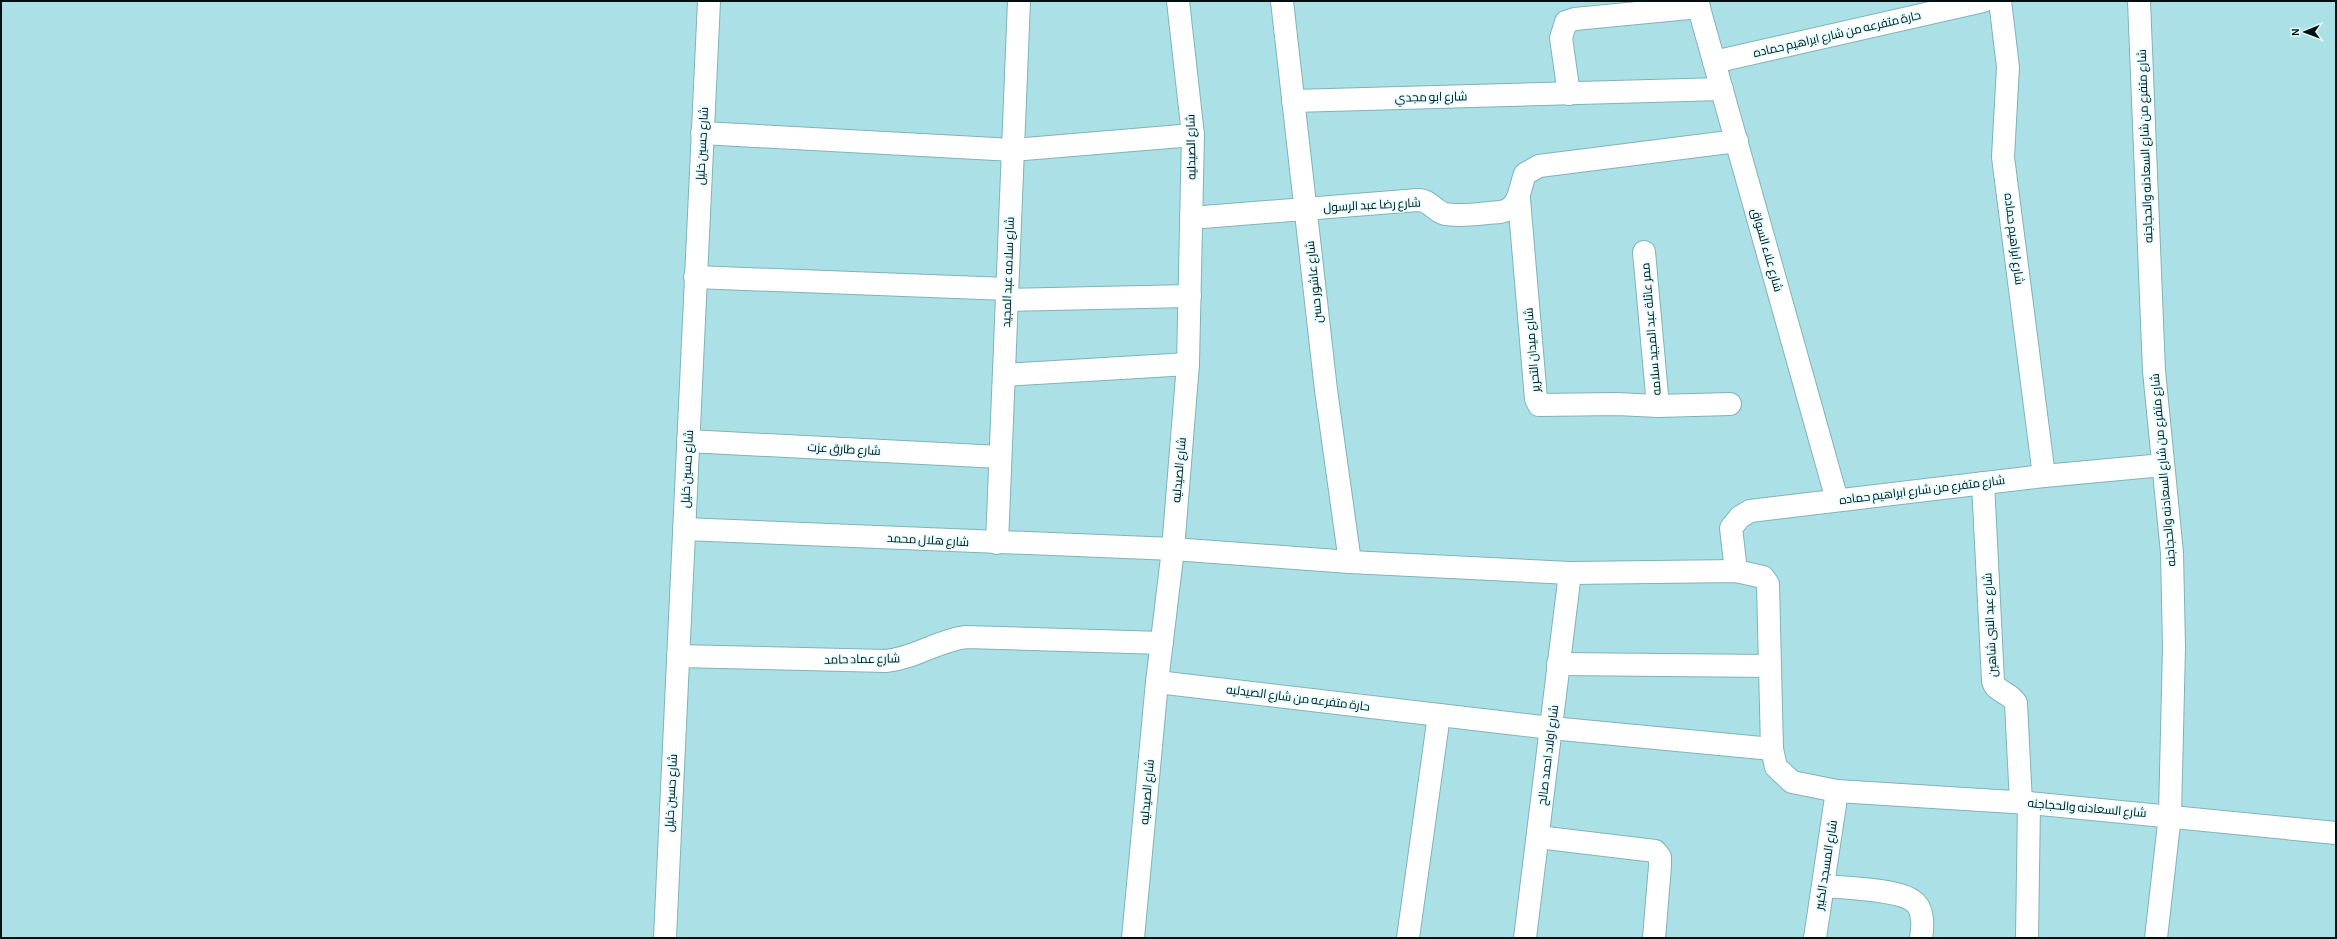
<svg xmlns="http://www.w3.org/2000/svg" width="2337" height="939" viewBox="0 0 2337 939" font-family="'Alegreya Sans',Cairo,sans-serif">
  <rect width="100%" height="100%" fill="#abe1e6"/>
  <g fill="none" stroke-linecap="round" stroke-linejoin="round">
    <g stroke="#7fb3b8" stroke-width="24">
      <g id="street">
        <polyline points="1282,1 1326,390 1350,562"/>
        <polyline points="1697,1 1837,500"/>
        <polyline points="2000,1 2008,67 2003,157 2044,476"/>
        <polyline points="2139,1 2154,371 2172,553 2174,647 2170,815 2156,938"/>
        <polyline points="1714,62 1983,1"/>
        <polyline points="1569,94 1561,38 1566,22 1575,19 1699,7"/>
        <polyline points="1293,101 1722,89"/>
        <polyline points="702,133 1013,150 1193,135"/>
        <polyline points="1519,199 1536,399 1539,405 1617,404 1658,406 1730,404"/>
        <path d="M 1191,218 L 1418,200 C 1430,200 1434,211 1445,214 C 1462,217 1483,213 1500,212 C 1520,209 1519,190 1525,174 L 1539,166 L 1737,141"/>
        <polyline points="1644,252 1658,406"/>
        <polyline points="695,277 1007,289"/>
        <polyline points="1007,300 1190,296"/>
        <polyline points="1004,375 1188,364"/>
        <polyline points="688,441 1000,457"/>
        <path d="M 1983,483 L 1993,681 C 1996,693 2010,692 2016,703 L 2021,803"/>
        <polyline points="684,529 1173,549 1350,562 1570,573 1736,571 1763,577 1768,584 1772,749 1776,767 1792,782 1837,791 2029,803 2336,833"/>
        <polyline points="997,543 1019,1"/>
        <polyline points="1736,571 1731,528 1740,517 1750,511 2044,476 2163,465"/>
        <path d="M 678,656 L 886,661 C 916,658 936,641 966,637 L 1162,643"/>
        <polyline points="1558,664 1770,666"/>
        <polyline points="1157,682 1551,728 1772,749"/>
        <polyline points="1538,837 1655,851 1660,857 1660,866 1654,938"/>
        <path d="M 1823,886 C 1845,888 1897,889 1913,901 C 1924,908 1923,927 1921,938"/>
        <polyline points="665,938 709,1"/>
        <polyline points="1133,938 1157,682 1173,549 1188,364 1193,135 1178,1"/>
        <polyline points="1408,938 1439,715"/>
        <polyline points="1525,938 1570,573"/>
        <polyline points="1815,938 1837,791"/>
        <polyline points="2027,938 2029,803"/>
      </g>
    </g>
    <use href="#street" stroke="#fff" stroke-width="22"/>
  </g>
  <g text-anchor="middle" stroke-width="3" stroke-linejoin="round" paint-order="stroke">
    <g font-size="12" fill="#001011" stroke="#e2fdff">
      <text transform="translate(1837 34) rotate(-13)" y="4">حارة متفرعه من شارع ابراهيم حماده</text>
      <text transform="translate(1431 97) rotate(-1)" y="4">شارع ابو مجدي</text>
      <text transform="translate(702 146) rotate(-87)" y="4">شارع حسين خليل</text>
      <text transform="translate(2145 146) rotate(-92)" y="4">شارع متفرع من شارع السعادنه والحجاجنه</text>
      <text transform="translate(1191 147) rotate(-91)" y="4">شارع الصيدليه</text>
      <text transform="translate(1372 205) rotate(-3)" y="4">شارع رضا عبد الرسول</text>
      <text transform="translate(2014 239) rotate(83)" y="4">شارع ابراهيم حماده</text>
      <text transform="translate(1767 250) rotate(74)" y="4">شارع علاء السواق</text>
      <text transform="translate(1008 272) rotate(-88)" y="4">شارع سلامه عبد المجيد</text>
      <text transform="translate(1314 282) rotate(-96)" y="4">شارع عاشور حسن</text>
      <text transform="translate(1651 329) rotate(-95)" y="4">ممر عائلة عبد المجيد سلامه</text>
      <text transform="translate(1532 350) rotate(-95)" y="4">شارع ميدان التحرير</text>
      <text transform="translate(844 449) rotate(3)" y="4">شارع طارق عزت</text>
      <text transform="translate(687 469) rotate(-87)" y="4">شارع حسين خليل</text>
      <text transform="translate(1179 470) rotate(-85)" y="4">شارع الصيدليه</text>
      <text transform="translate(2163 470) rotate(-95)" y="4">شارع متفرع من شارع السعادنه والحجاجنه</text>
      <text transform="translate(1922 490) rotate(-7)" y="4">شارع متفرع من شارع ابراهيم حماده</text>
      <text transform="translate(928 540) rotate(3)" y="4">شارع هلال محمد</text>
      <text transform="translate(1990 625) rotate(-93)" y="4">شارع عبد النبى شاهين</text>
      <text transform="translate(862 659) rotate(-1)" y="4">شارع عماد حامد</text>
      <text transform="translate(1298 698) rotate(7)" y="4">حارة متفرعه من شارع الصيدليه</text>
      <text transform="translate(1548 755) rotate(-83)" y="4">شارع اولاد احمد صالح</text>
      <text transform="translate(1147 792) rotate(-85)" y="4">شارع الصيدليه</text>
      <text transform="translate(671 793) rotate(-87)" y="4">شارع حسين خليل</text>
      <text transform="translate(2087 808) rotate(5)" y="4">شارع السعادنه والحجاجنه</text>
      <text transform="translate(1826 865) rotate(-81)" y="4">شارع المسجد الكبير</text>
    </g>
  </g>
  <rect width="2337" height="939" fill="none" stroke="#001011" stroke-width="4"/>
  <g transform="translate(2305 32) rotate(269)" stroke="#e2fdff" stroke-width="3" paint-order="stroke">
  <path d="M0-3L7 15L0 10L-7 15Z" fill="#001011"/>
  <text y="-6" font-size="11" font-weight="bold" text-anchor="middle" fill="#001011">N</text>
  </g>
</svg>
